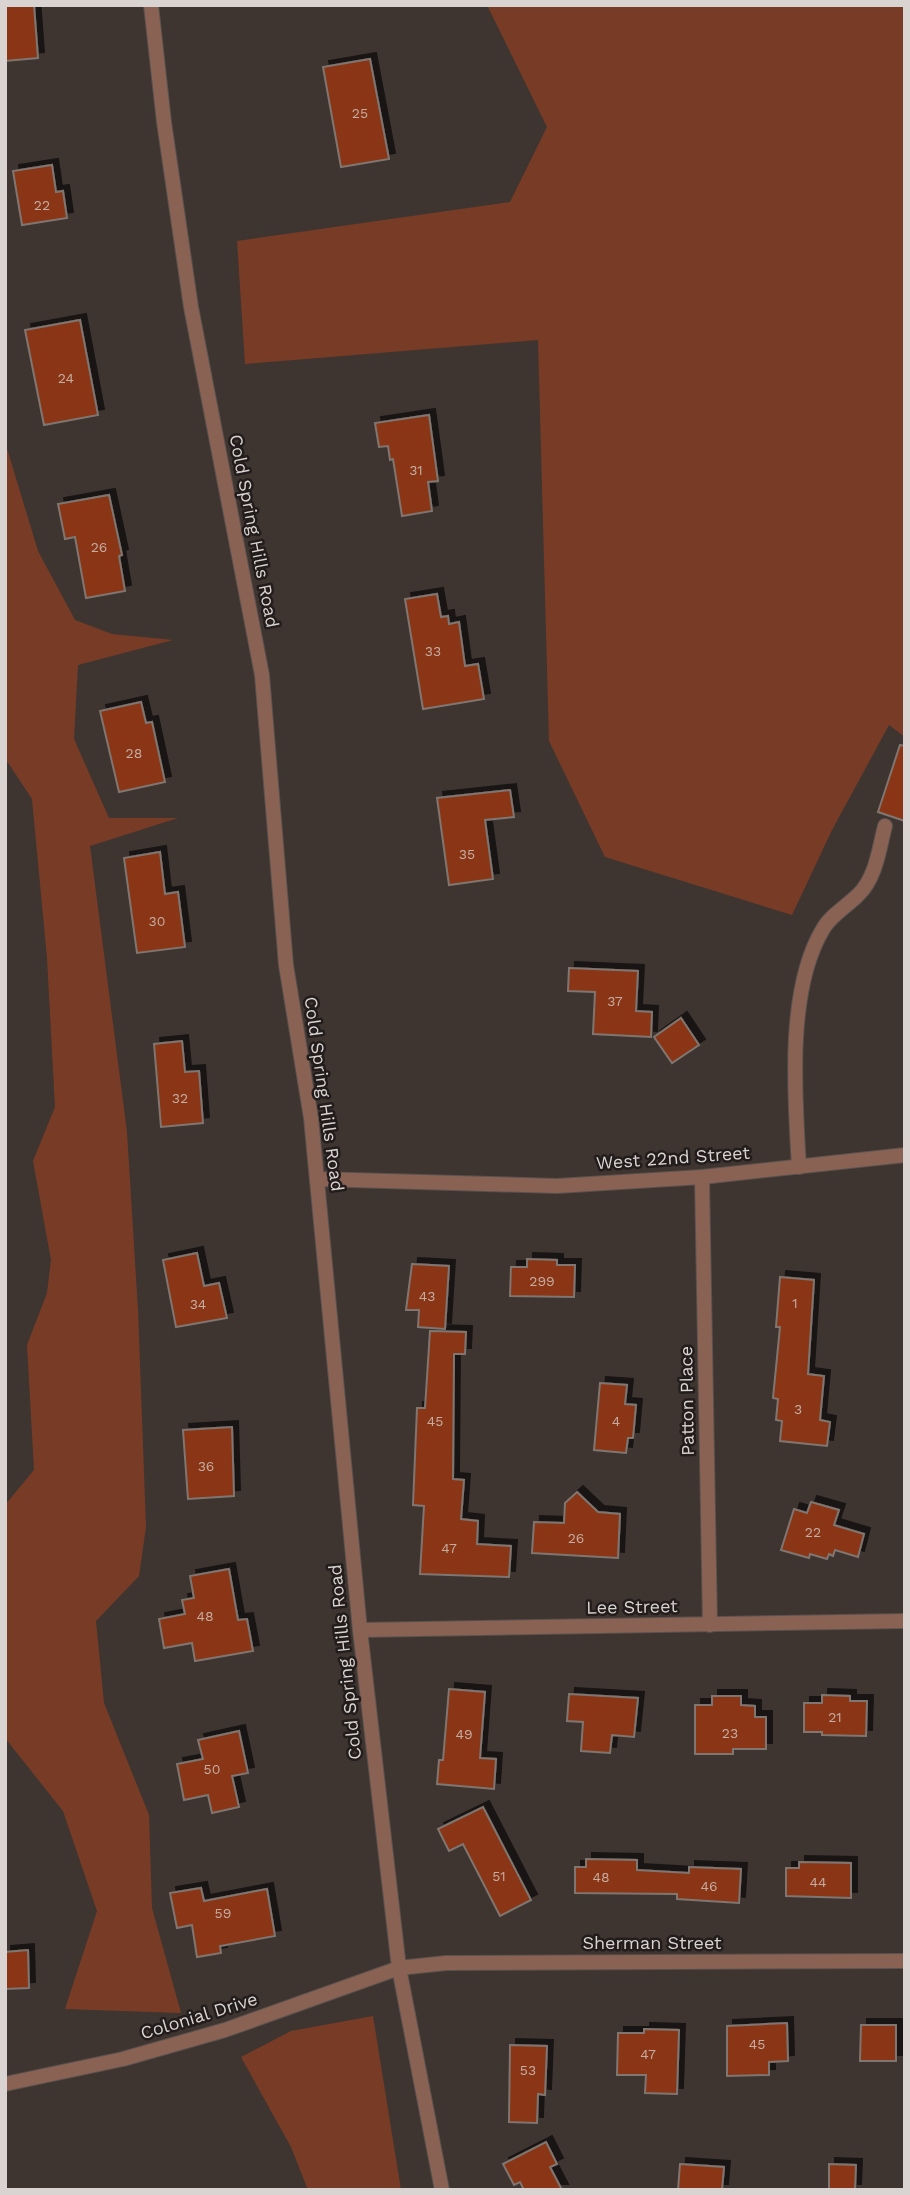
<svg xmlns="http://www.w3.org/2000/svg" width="910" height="2195" viewBox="0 0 910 2195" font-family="'Work Sans',sans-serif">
  <defs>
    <filter id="shadow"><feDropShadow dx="6" dy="-6" stdDeviation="0" flood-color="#0009"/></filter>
  </defs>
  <rect width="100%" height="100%" fill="#3e3531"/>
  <g fill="#783c26">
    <polygon points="487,5 905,5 905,737 889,725 832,830 792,915 605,857 549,741 538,340 245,364 237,241 510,202 547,127"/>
    <polygon points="5,442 38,551 75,620 112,634 173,640 78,665 74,739 109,818 178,818 90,846 127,1132 138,1310 146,1527 139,1576 96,1621 104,1703 149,1815 152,1908 181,2013 65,2009 97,1911 63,1811 5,1738 5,1505 34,1470 27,1345 47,1293 51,1260 33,1161 55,1107 47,958 32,799 5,758"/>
    <polygon points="373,2016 401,2190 308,2190 291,2147 241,2057 291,2031"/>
  </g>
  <g fill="#893512" stroke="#7f7571" stroke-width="2" filter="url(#shadow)">
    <polygon points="5,5 34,5 38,58 5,61"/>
    <polygon points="370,59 389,159 341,167 323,67"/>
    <polygon points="52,165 56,192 63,191 67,218 22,225 13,171"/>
    <polygon points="80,320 98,415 44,425 25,330"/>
    <polygon points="429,415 438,481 428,482 432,511 402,516 393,459 390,460 388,446 379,447 375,423"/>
    <polygon points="109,495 122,555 119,556 125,591 86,598 75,537 65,539 58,504"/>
    <polygon points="437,594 441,617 448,616 449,624 459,622 465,666 478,664 484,699 423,709 405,599"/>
    <polygon points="141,702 146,723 152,722 165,782 119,792 100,711"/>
    <polygon points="900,745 905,746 905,821 878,812"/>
    <polygon points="510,790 514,817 485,820 493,879 449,885 437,798"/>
    <polygon points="160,852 165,894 178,892 185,947 137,953 124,858"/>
    <polygon points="569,968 638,971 636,1011 652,1012 651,1037 593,1034 595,992 568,991"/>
    <polygon points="681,1018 699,1045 672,1063 654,1037"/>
    <polygon points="182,1041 185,1072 199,1071 203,1123 161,1127 154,1044"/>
    <polygon points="197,1253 204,1286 219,1283 227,1318 176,1327 163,1260"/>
    <polygon points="527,1259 557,1260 557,1265 575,1265 574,1297 510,1296 511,1267 527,1267"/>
    <polygon points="412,1264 449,1266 445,1329 418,1327 419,1310 406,1310"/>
    <polygon points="780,1277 814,1280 808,1374 824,1376 820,1420 830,1422 827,1446 780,1441 782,1421 776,1420 778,1399 773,1398 780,1327 776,1327"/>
    <polygon points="430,1331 466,1332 465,1354 454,1354 453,1479 464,1480 461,1519 478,1521 477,1544 511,1546 509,1577 420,1574 424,1506 413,1505 417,1408 425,1408"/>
    <polygon points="600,1383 627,1385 625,1404 636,1405 633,1438 628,1438 626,1453 594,1450"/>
    <polygon points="232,1427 234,1496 188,1499 183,1430"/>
    <polygon points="577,1492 598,1512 620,1514 618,1558 532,1553 534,1522 564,1523 565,1503"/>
    <polygon points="811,1502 839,1510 834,1525 864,1534 858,1557 835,1550 833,1556 829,1554 827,1559 810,1554 809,1558 781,1550 794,1509 807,1513"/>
    <polygon points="229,1569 238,1620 247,1619 253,1651 195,1661 192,1643 164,1648 159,1619 185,1614 182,1600 194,1598 190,1576"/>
    <polygon points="449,1689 485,1692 480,1758 496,1759 494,1789 437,1784 439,1760 443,1760"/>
    <polygon points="569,1694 638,1698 634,1737 612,1735 610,1753 581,1751 583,1722 567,1721"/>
    <polygon points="822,1695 850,1696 850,1701 867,1701 866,1736 822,1735 822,1732 804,1732 804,1703 822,1703"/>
    <polygon points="712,1696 741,1696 741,1705 755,1706 755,1717 766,1717 766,1749 733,1749 733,1754 695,1754 695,1705 712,1705"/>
    <polygon points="239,1731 248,1773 232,1776 239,1807 212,1813 208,1795 184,1800 177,1764 203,1759 198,1740"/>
    <polygon points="483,1807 531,1900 500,1916 463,1844 449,1851 438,1829"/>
    <polygon points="586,1859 637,1860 637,1870 689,1873 689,1867 741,1869 739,1903 677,1899 677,1894 575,1893 575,1867 586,1867"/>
    <polygon points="799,1862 851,1863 851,1898 786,1896 786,1868 799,1868"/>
    <polygon points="201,1888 204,1901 267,1889 275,1936 220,1946 221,1953 197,1957 192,1925 177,1928 170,1893"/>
    <polygon points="28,1950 29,1988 5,1989 5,1952"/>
    <polygon points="787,2023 788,2061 769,2062 769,2075 727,2076 727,2026"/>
    <polygon points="861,2025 896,2025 896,2061 860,2061"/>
    <polygon points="644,2029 679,2030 677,2094 645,2093 646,2075 617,2075 618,2033 644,2033"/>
    <polygon points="510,2045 547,2046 545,2095 538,2094 537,2123 509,2122"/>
    <polygon points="546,2142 557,2164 550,2167 562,2190 524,2190 520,2182 514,2185 503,2164"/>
    <polygon points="680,2164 724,2167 722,2190 678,2190"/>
    <polygon points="829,2164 856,2165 855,2190 829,2190"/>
  </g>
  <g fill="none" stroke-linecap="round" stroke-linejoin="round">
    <g stroke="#5a514e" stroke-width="16">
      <path id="service" d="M 799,1167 C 795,1097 786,990 823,929 C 830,916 847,906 858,895 C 876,878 879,849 885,826"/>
    </g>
    <g stroke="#5a514e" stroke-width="16">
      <g id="minor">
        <polyline points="702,1177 710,1625"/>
        <polyline points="318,1179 557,1186 702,1177 905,1155"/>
        <polyline points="360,1630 905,1621"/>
        <polyline points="5,2084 123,2059 225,2030 399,1968 446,1963 905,1961"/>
      </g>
    </g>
    <g stroke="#5a514e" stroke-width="16">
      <polyline id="tertiary" points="151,5 164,122 191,307 262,675 286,965 311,1118 360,1630 399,1968 442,2190"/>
    </g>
    <use href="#service" stroke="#896254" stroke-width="14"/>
    <use href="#minor" stroke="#896254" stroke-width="14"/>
    <use href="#tertiary" stroke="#896254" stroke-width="14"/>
  </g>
  <g text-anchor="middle" stroke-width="5" stroke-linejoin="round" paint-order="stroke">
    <g font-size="14" fill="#c5aca1">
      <text x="360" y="118">25</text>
      <text x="42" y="210">22</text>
      <text x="66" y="383">24</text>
      <text x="416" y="475">31</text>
      <text x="99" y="552">26</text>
      <text x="433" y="656">33</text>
      <text x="134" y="758">28</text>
      <text x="467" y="859">35</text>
      <text x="157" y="926">30</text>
      <text x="615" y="1006">37</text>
      <text x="180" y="1103">32</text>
      <text x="542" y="1286">299</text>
      <text x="427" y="1301">43</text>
      <text x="795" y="1308">1</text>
      <text x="198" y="1309">34</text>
      <text x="798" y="1414">3</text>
      <text x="435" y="1426">45</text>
      <text x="616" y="1426">4</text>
      <text x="206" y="1471">36</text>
      <text x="813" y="1537">22</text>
      <text x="576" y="1543">26</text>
      <text x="449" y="1553">47</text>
      <text x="205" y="1621">48</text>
      <text x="835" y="1722">21</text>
      <text x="730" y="1738">23</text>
      <text x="464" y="1739">49</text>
      <text x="212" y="1774">50</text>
      <text x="499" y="1881">51</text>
      <text x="601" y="1882">48</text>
      <text x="818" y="1887">44</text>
      <text x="709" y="1891">46</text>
      <text x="223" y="1918">59</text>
      <text x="757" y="2049">45</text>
      <text x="648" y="2059">47</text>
      <text x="528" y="2075">53</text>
    </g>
    <g font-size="18" fill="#d9d3d1" stroke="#221d1c">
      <text transform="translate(254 531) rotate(79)" y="6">Cold Spring Hills Road</text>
      <text transform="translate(324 1094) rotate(82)" y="6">Cold Spring Hills Road</text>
      <text transform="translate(673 1158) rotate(-4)" y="6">West 22nd Street</text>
      <text transform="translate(687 1401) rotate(-91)" y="6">Patton Place</text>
      <text transform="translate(632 1607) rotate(-1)" y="6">Lee Street</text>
      <text transform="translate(345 1662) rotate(-96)" y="6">Cold Spring Hills Road</text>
      <text x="652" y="1949">Sherman Street</text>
      <text transform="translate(199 2016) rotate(-17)" y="6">Colonial Drive</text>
    </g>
  </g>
  <rect width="910" height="2195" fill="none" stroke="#d9d3d1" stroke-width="14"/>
</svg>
